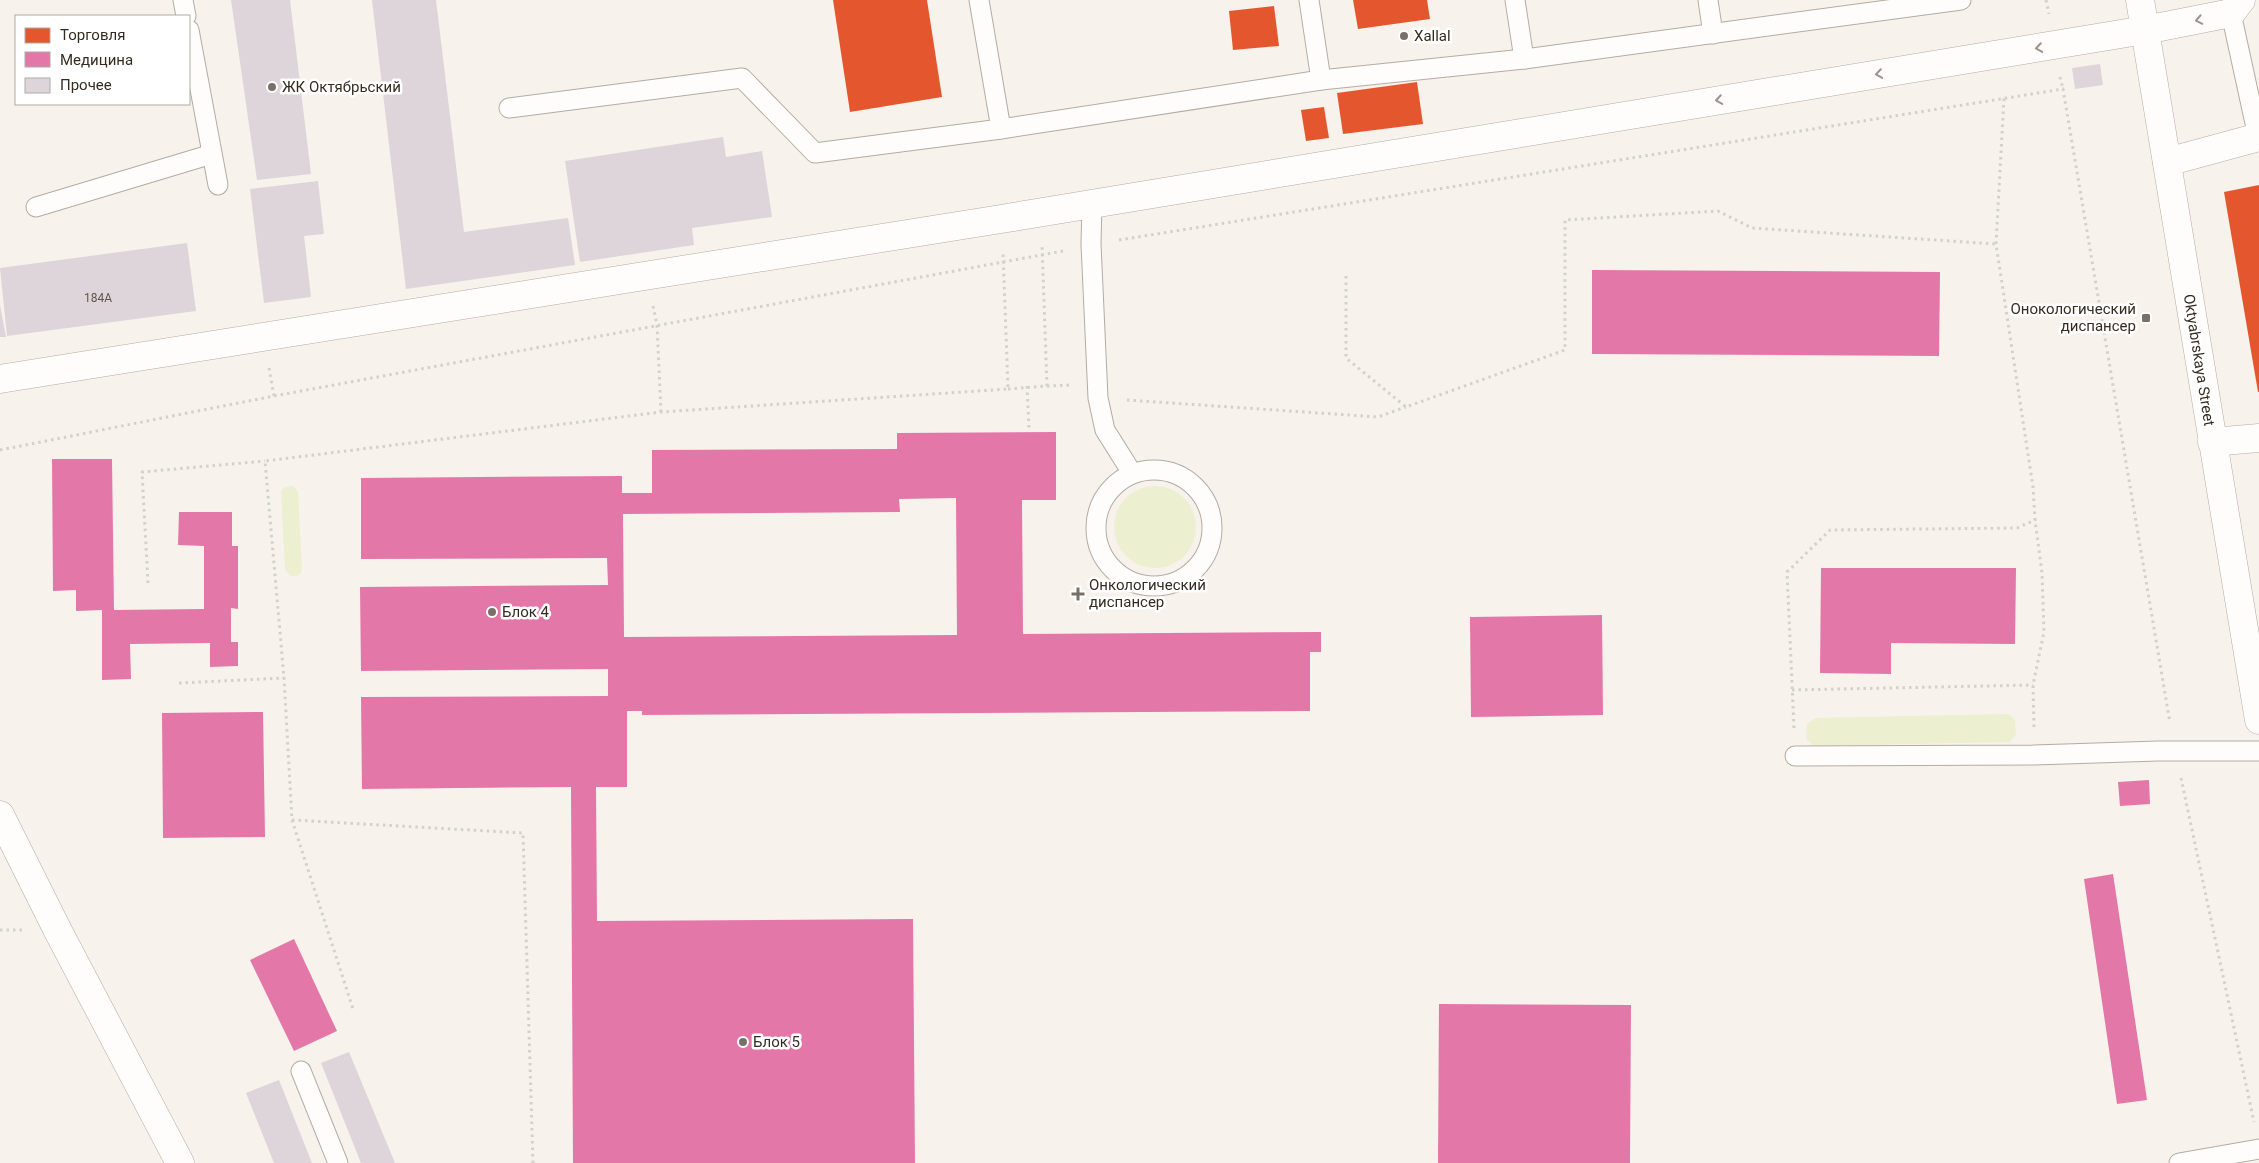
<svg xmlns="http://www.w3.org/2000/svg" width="2259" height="1163" viewBox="0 0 2259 1163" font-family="Roboto,sans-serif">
  <rect width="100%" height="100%" fill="#f7f2ec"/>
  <g fill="#ecefd0">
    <polygon points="293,486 298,492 302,571 297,576 291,576 285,570 281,492 283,488"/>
    <circle cx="1155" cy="527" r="41"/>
    <polygon points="2009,714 2015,720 2016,734 2010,742 1813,746 1806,738 1807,724 1816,718"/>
  </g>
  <g fill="#e4572e">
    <polygon points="833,0 927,0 942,97 850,112"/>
    <polygon points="1353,0 1427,0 1430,19 1358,29"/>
    <polygon points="1274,6 1279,46 1233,50 1229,11"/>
    <polygon points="1417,82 1423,124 1343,134 1337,93"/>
    <polygon points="1324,107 1329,138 1306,141 1301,110"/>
    <polygon points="2259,185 2259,392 2258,392 2224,192"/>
  </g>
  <g fill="#e377a8" fill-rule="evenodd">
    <polygon points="1592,270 1940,272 1939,356 1592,354"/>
    <path d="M 1056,432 L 1056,500 L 1022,500 L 1023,634 L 1321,632 L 1321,652 L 1310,652 L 1310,711 L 642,715 L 642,711 L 627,711 L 627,787 L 596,787 L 597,921 L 913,919 L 915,1163 L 573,1163 L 571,787 L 362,789 L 361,697 L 608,696 L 608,669 L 361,671 L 360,587 L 608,585 L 607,558 L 361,559 L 361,478 L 622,476 L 622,493 L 652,493 L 652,450 L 897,449 L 897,433 ZM 956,498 L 957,635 L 624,637 L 623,514 L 900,512 L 899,499 Z"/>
    <polygon points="52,459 112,459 114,610 204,609 204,546 178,545 179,512 232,512 232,546 238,546 238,609 231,608 231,642 238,642 238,666 210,667 210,643 130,644 131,679 102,680 102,610 76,611 76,590 53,591"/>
    <polygon points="1821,568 2016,568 2015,644 1891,643 1891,674 1820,673"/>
    <polygon points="1602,615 1603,715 1471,717 1470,617"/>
    <polygon points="263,712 265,837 163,838 162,713"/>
    <polygon points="2149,780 2150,804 2120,806 2118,782"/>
    <polygon points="2113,874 2147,1100 2117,1104 2084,879"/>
    <polygon points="294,939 337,1031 294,1051 250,960"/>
    <polygon points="1439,1004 1631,1005 1630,1163 1438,1163"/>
  </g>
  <g fill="#ddd5da">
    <polygon points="231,0 290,0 311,174 257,180"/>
    <polygon points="372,0 436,0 464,232 568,218 575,265 406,289"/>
    <polygon points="2100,64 2103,85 2075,89 2072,68"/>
    <polygon points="723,137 726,157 762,151 772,217 692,228 694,245 580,262 565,161"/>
    <polygon points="318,181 324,234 304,236 311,297 264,303 250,189"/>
    <polygon points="187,243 196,311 7,336 0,268"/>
    <polygon points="0,305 6,337 0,337"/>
    <polygon points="349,1052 395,1163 361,1163 321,1063"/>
    <polygon points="279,1080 312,1163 274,1163 246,1093"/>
  </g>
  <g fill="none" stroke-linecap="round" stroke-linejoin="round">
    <g stroke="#b2aca3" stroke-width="21">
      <g id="lane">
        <polyline points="183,0 186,16"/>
        <polyline points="979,0 1001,129"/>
        <polyline points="1309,0 1321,80"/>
        <polyline points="1515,0 1524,59"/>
        <polyline points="1708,0 1713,34"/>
        <polyline points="2231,13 2258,137"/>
        <polyline points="189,30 218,185"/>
        <polyline points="509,108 742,78 815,153 1001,129 1321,80 1524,59 1961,0"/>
        <polyline points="1092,202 1091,244 1098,398 1105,430 1132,473"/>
        <polyline points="36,207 212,154"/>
        <circle cx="1154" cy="528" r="58"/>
        <polyline points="1795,756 2034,755 2158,751 2259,751"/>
        <polyline points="301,1071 338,1163"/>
        <polyline points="2179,1163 2259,1149"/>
      </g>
    </g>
    <g stroke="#b2aca3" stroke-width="29">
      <g id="street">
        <polyline points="2167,162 2259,137"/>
        <polyline points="0,379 1001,219 2145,30 2231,13 2241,0"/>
        <polyline points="2212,442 2259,438"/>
        <polyline points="0,815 58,931 180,1163"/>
      </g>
    </g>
    <g stroke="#b2aca3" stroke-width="29">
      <polyline id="secondary" points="2140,0 2259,720"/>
    </g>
    <g stroke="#d2d1ce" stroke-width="3" stroke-dasharray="2.5 4" stroke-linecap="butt">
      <polyline points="2046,0 2049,14"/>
      <polyline points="2060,77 2063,89"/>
      <polyline points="1119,240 2063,89 2170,723"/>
      <polyline points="1346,276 1346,358 1406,407 1565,350 1565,220 1718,211 1752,228 1996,244"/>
      <polyline points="653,306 657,325 661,412"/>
      <polyline points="269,368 274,396"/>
      <polyline points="1027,386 1029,429"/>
      <polyline points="1047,386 1071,385"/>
      <polyline points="1008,389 1047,386 1042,245"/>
      <polyline points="1127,400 1378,417 1406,407"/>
      <polyline points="0,450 274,396 1063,251"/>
      <polyline points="148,583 142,472 265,461"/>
      <polyline points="179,683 284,678"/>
      <polyline points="1792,690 2033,685"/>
      <polyline points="2034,727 2033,685 2044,632 2042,573 2035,520"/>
      <polyline points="1794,728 1787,572 1830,530 2017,528 2035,520 2033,487 1996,244 2004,98"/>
      <polyline points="2181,778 2254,1122"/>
      <polyline points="292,820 353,1009"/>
      <polyline points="0,930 22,930"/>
      <polyline points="533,1163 523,833 292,820 284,678 265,461 661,412 1008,389 1003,251"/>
    </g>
    <use href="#lane" stroke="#fefdfc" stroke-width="19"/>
    <use href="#street" stroke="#fefdfc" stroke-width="28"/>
    <use href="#secondary" stroke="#fefdfc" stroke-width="28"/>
  </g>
  <defs><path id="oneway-chevron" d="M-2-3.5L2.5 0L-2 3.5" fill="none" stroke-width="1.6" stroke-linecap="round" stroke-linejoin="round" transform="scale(1.25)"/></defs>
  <g stroke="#9a948e">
    <use href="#oneway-chevron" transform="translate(2199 20) rotate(169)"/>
    <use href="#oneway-chevron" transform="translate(2039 48) rotate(171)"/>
    <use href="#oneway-chevron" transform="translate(1879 74) rotate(171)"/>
    <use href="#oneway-chevron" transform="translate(1719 100) rotate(171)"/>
  </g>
  <g fill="#797168" stroke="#fff" stroke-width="2">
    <circle cx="1404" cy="36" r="5"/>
    <circle cx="272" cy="87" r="5"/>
    <rect x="2141" y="313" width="10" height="10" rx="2.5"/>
    <path d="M1075.5 586.5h5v5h5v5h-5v5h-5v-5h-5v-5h5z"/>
    <circle cx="492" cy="612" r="5"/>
    <circle cx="743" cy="1042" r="5"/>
  </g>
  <g text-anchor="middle" stroke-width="5" stroke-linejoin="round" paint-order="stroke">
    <g font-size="12" fill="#5f564f">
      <text x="98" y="302">184А</text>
    </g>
    <g font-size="15" fill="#352c21" stroke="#fff" text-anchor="start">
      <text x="1414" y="41">Xallal</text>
      <text x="282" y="92">ЖК Октябрьский</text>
      <text x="2136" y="314" text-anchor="end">Онокологический<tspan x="2136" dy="17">диспансер</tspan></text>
      <text x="1089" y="590">Онкологический<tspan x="1089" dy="17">диспансер</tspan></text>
      <text x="502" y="617">Блок 4</text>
      <text x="753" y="1047">Блок 5</text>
    </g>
    <g font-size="15" fill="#352c21" stroke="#fff">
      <text transform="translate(2199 360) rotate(81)" y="5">Oktyabrskaya Street</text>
    </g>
  </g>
  <rect x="15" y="15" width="175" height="90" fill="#ffffff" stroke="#aeaba6"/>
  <rect x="25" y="28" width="25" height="15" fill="#e4572e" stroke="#aeaba6"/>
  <text x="60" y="40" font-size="15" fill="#352c21">Торговля</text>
  <rect x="25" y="52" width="25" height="15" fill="#e377a8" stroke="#aeaba6"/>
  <text x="60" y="65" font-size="15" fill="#352c21">Медицина</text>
  <rect x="25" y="78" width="25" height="15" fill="#ddd5da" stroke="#aeaba6"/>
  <text x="60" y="90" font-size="15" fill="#352c21">Прочее</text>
</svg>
